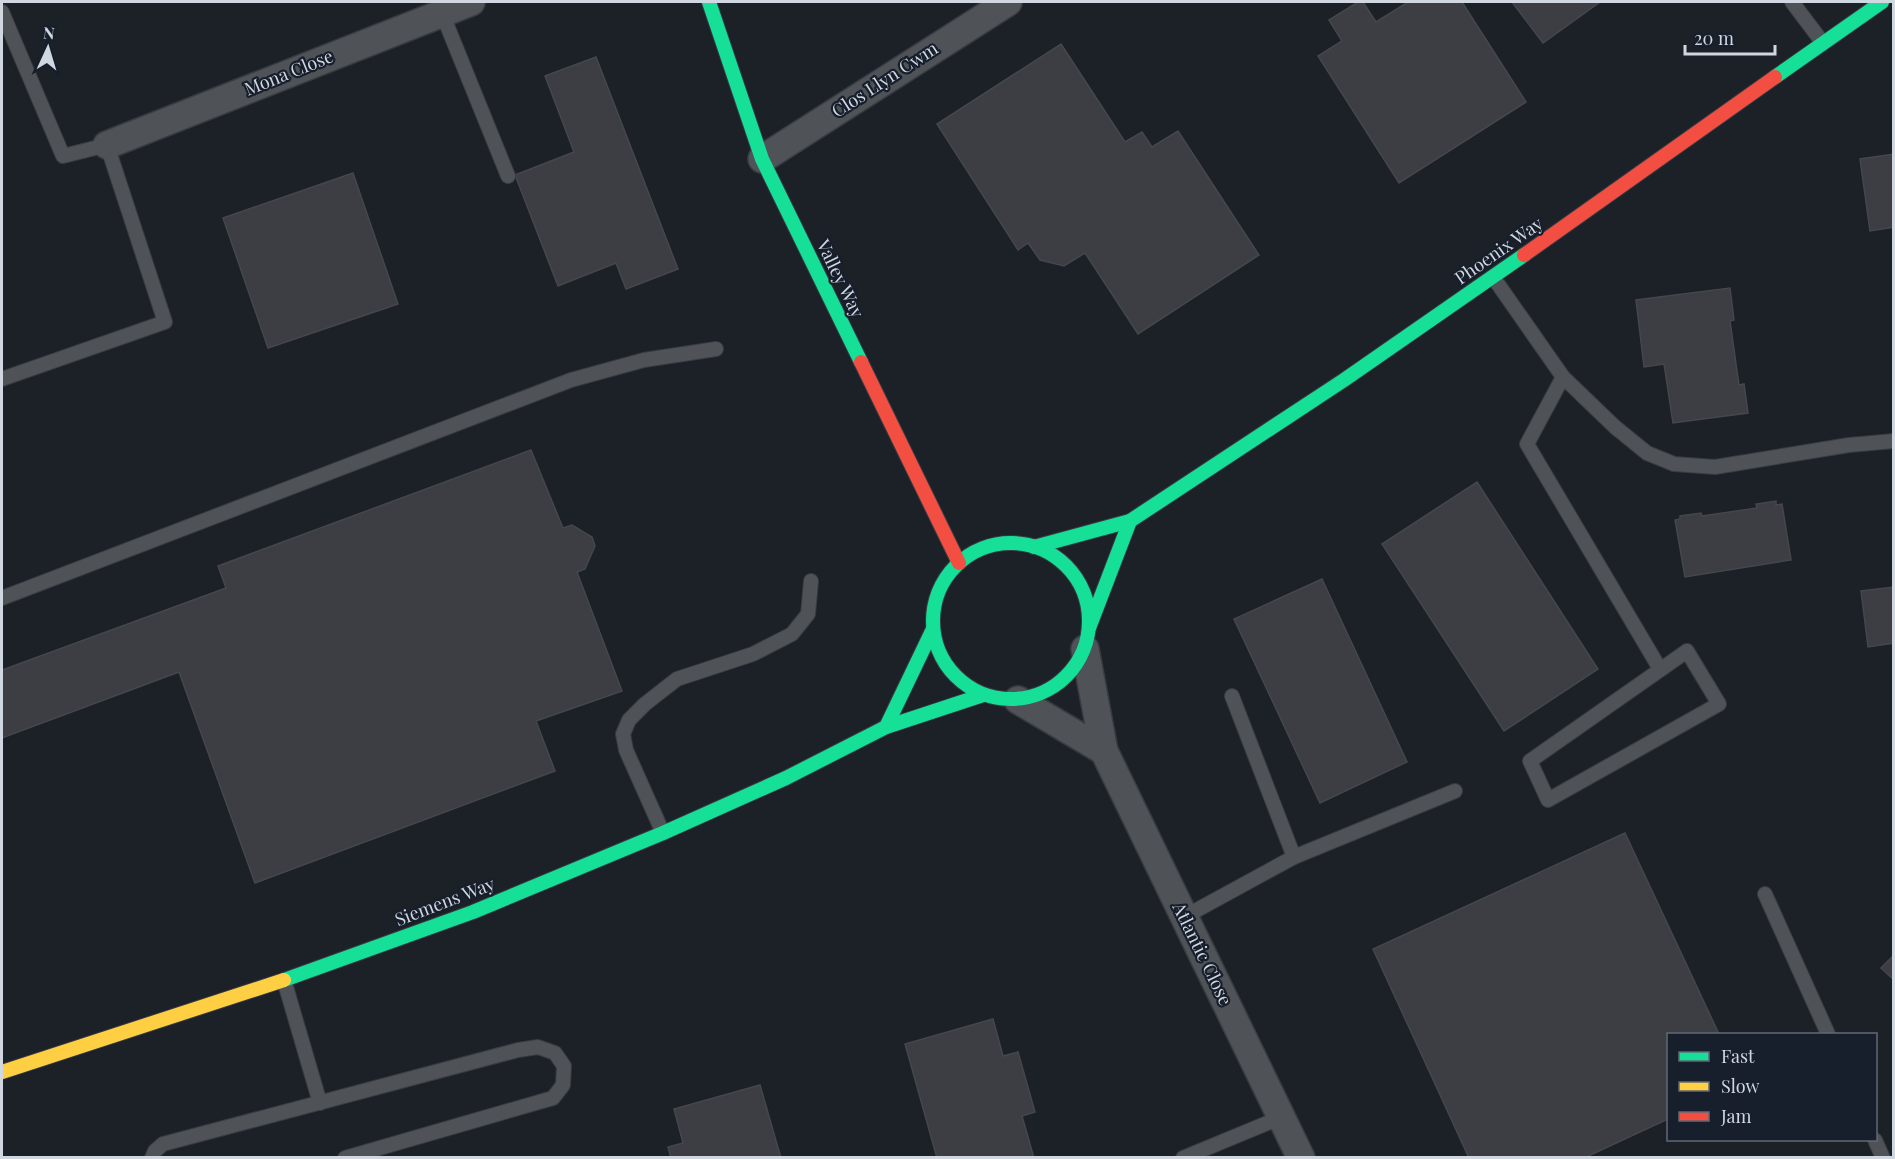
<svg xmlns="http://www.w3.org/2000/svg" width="1895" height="1159" viewBox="0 0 1895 1159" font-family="'Playfair Display',serif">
  <rect width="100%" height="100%" fill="#1c2027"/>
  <g fill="#3c3e44" stroke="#45474d" stroke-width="1.5">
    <polygon points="1358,2 1363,2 1376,22 1408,2 1462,2 1526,102 1399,183 1318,56 1342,41 1329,20"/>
    <polygon points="1512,2 1600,2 1543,43"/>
    <polygon points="1061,44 1125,142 1142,132 1152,147 1178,131 1259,255 1138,334 1085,253 1064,266 1040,260 1028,243 1018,250 937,124"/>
    <polygon points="596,57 678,269 626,289 616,263 558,286 515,175 574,152 545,76"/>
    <polygon points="1894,154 1894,227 1870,231 1860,159"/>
    <polygon points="353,173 398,304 268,348 223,218"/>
    <polygon points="1730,288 1734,320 1730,321 1739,385 1744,384 1748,413 1673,423 1664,364 1644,367 1636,300"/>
    <polygon points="531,450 563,528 572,525 592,537 595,546 585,569 577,572 622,691 536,721 555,771 255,883 179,672 2,738 2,670 226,588 218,566"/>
    <polygon points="1477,482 1598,669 1504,731 1382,544"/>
    <polygon points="1776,501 1776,505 1782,504 1791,560 1685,577 1675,520 1680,519 1680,516 1701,513 1702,516 1757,508 1756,504"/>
    <polygon points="1322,579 1407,762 1320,803 1234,619"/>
    <polygon points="1894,587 1894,643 1868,647 1861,591"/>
    <polygon points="1625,833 1719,1034 1668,1034 1668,1119 1584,1158 1469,1158 1373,949"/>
    <polygon points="1894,955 1894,980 1881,968"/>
    <polygon points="993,1019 1003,1056 1018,1052 1035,1112 1022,1116 1034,1158 937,1158 905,1044"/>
    <polygon points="760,1085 781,1158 671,1158 668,1147 683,1143 674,1109"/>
  </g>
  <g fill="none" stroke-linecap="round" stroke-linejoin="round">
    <g stroke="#383b42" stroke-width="16">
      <g id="lane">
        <polyline points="1792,2 1823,43"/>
        <polyline points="2,12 63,156 107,145 165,322 2,379"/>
        <polyline points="442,13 508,176"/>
        <polyline points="1493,277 1563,377 1615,427 1647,453 1674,464 1715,467 1849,445 1894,441"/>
        <polyline points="1563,377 1527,444 1660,669"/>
        <polyline points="2,598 571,380 644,360 716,349"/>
        <polygon points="1687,651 1719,704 1548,800 1530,761"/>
        <polyline points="1232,696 1294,857"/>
        <polyline points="663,833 626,750 623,734 629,720 645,704 677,679 753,654 792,634 808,614 811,581"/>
        <polyline points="1765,894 1828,1034"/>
        <polyline points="1184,917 1294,857 1455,791"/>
        <polyline points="284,980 320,1103"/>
        <polyline points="1875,1140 1883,1158"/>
        <polyline points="152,1158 155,1151 163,1144 518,1050 538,1047 555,1053 564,1066 563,1085 553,1098 345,1158"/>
        <polyline points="1183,1158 1282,1117"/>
      </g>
    </g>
    <g stroke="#383b42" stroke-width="30">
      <g id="street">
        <polyline points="107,145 471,2"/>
        <polyline points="762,159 1008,2"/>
        <polyline points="1085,649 1104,751 1301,1158"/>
        <polyline points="1018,700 1104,751"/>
      </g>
    </g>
    <g stroke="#383b42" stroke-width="16">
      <g id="fast">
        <polyline points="709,2 762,159 861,362"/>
        <polyline points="1775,77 1882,2"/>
        <circle cx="1011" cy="621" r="78"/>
        <polyline points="1034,547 1130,521 1344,380 1524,255"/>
        <polyline points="1089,628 1130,521"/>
        <polyline points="886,727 933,629"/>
        <polyline points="284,980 473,912 663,833 786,778 886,727 983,695"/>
      </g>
    </g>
    <g stroke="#383b42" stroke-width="16">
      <polyline id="slow" points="2,1072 284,980"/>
    </g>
    <g stroke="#383b42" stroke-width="16">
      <g id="jam">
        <polyline points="1524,255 1775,77"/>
        <polyline points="861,362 959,563"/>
      </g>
    </g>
    <use href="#lane" stroke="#4f5358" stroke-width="14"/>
    <use href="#street" stroke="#4f5358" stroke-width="27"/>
    <use href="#fast" stroke="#16e098" stroke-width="14"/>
    <use href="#slow" stroke="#ffcf43" stroke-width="14"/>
    <use href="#jam" stroke="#f24e42" stroke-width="14"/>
  </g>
  <g text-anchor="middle" stroke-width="4.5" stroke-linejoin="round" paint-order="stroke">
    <g font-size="18" fill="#d1d7e0" stroke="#171f2c">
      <text transform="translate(289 73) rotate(-22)" y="6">Mona Close</text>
      <text transform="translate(885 80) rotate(-33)" y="6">Clos Llyn Cwm</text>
      <text transform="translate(1499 251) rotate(-35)" y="6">Phoenix Way</text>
      <text transform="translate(840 279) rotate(64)" y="6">Valley Way</text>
      <text transform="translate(445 902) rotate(-21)" y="6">Siemens Way</text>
      <text transform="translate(1202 954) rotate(64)" y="6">Atlantic Close</text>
    </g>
  </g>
  <rect width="1895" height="1159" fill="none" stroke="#d1d7e0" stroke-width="6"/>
  <rect x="1667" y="1033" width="210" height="108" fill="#171f2c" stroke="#616974" stroke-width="1.5"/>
  <rect x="1679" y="1052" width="30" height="9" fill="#16e098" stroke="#616974" stroke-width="1.5"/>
  <text x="1721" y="1063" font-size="18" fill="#d1d7e0">Fast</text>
  <rect x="1679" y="1082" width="30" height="9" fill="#ffcf43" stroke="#616974" stroke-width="1.5"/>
  <text x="1721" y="1093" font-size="18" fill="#d1d7e0">Slow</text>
  <rect x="1679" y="1112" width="30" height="9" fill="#f24e42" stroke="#616974" stroke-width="1.5"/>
  <text x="1721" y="1123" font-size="18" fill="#d1d7e0">Jam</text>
  <g transform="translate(48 48) rotate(4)" stroke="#171f2c" stroke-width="4.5" paint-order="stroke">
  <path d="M0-4.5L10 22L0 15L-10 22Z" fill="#d1d7e0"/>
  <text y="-9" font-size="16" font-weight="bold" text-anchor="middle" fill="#d1d7e0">N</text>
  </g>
  <path d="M1685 45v9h90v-9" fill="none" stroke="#d1d7e0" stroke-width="3"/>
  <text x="1694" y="45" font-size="18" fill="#d1d7e0" stroke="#171f2c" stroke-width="4.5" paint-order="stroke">20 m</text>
</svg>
